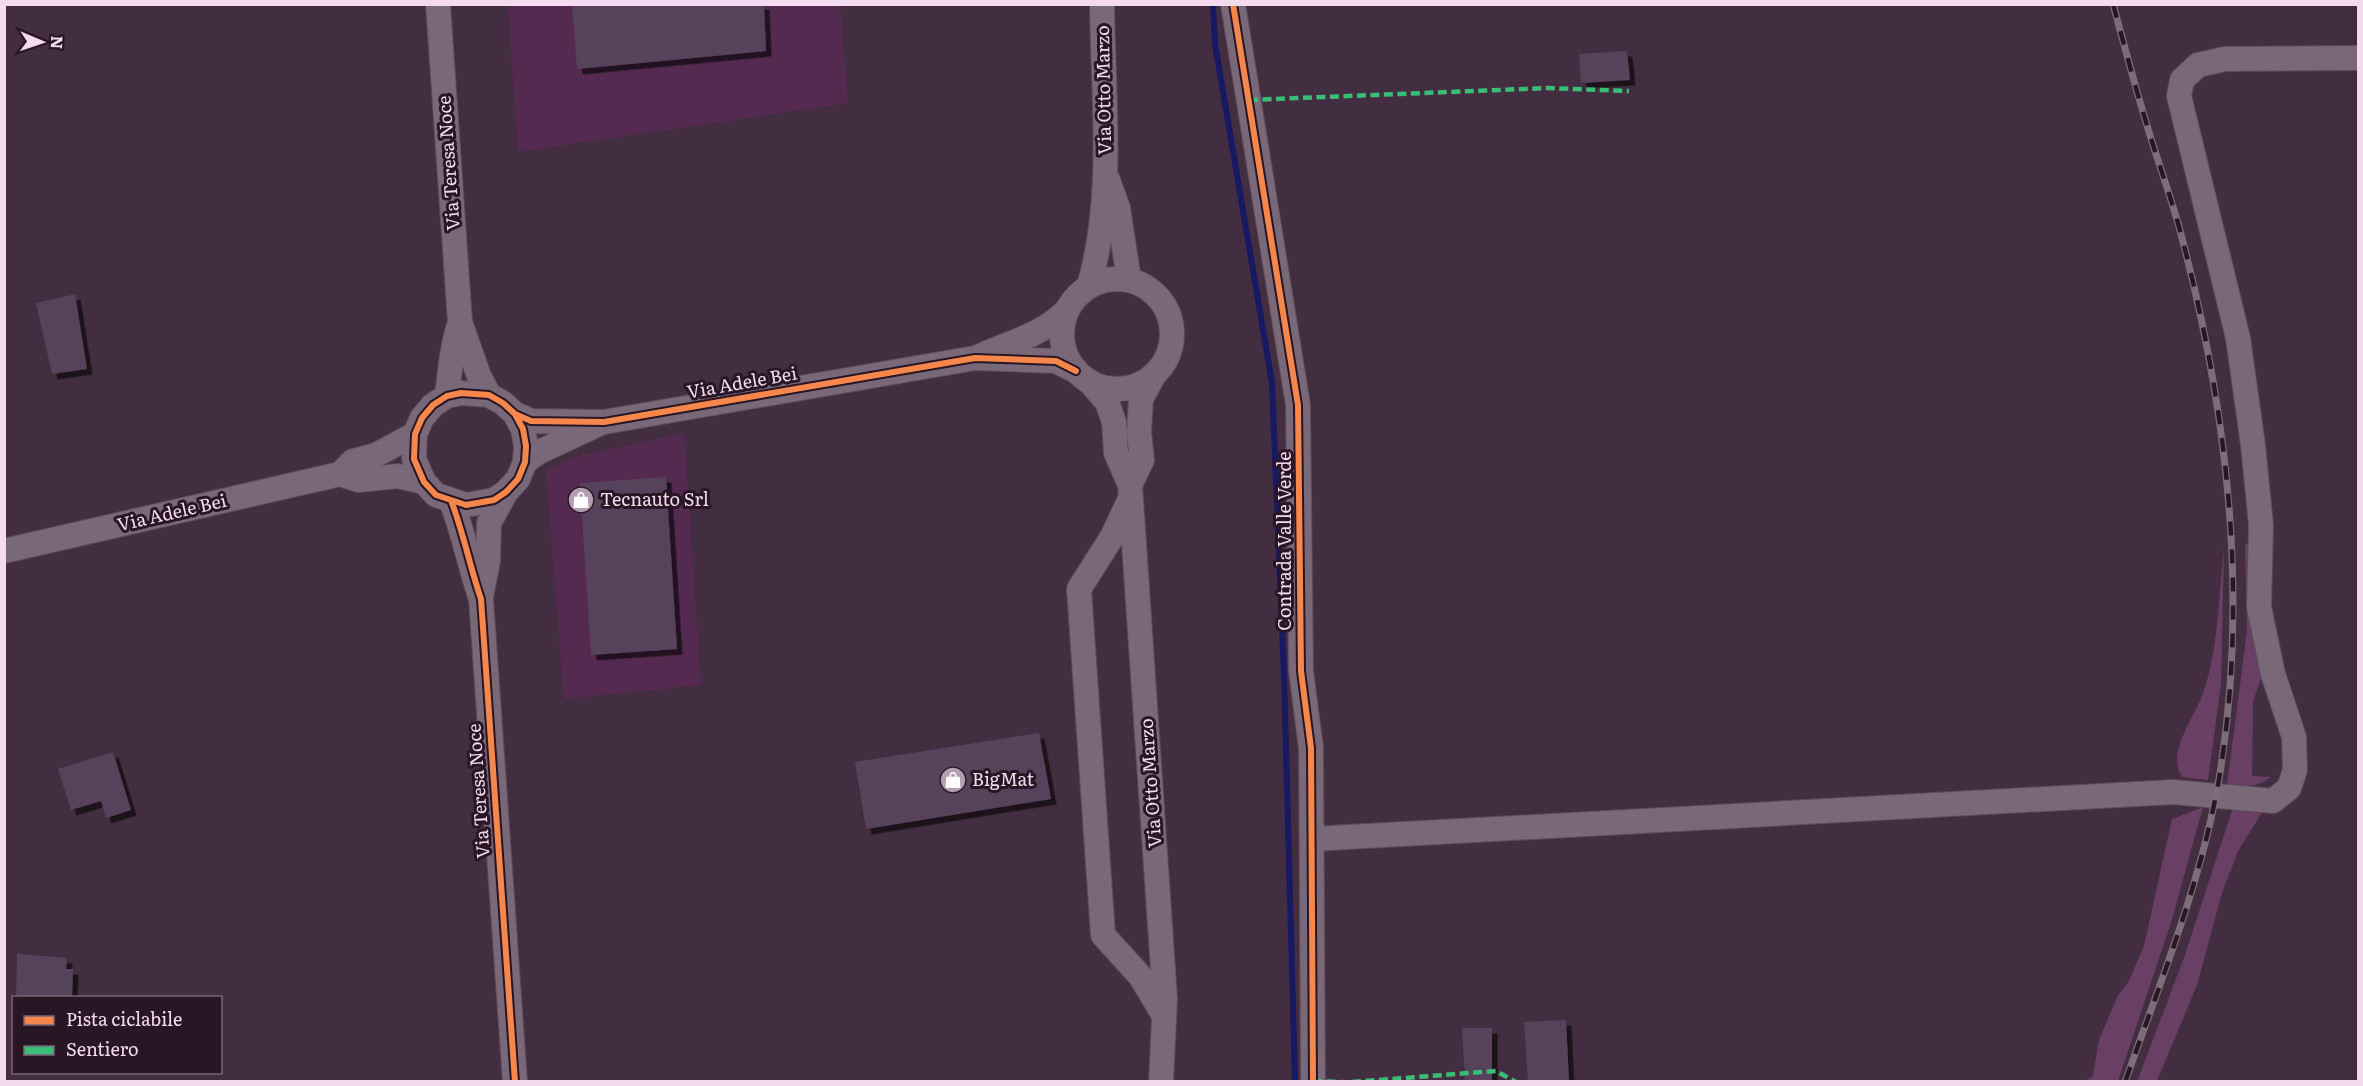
<svg xmlns="http://www.w3.org/2000/svg" width="2363" height="1086" viewBox="0 0 2363 1086" font-family="Literata,serif">
  <defs>
    <filter id="shadow"><feDropShadow dx="5.5" dy="5.5" stdDeviation="0" flood-color="#0009"/></filter>
  </defs>
  <rect width="100%" height="100%" fill="#432d40"/>
  <g fill="#552a50">
    <polygon points="508,5 840,5 848,103 518,152"/>
    <polygon points="684,433 701,685 564,699 546,470 576,457"/>
  </g>
  <g fill="#6a3f64">
    <path d="M 2245,543 L 2254,550 L 2256,630 L 2261,678 L 2253,702 L 2252,776 L 2271,777 C 2256,787 2246,788 2227,785 L 2247,631 Z"/>
    <path d="M 2224,549 L 2221,685 L 2208,780 L 2182,777 C 2166,754 2193,719 2202,696 C 2219,651 2218,596 2224,549 Z"/>
    <polygon points="2234,804 2263,811 2238,851 2221,896 2197,985 2157,1081 2137,1082 2185,955"/>
    <polygon points="2203,807 2171,923 2118,1081 2085,1081 2093,1076 2099,1040 2118,995 2128,983 2144,946 2172,819"/>
  </g>
  <g fill="none" stroke-linecap="round" stroke-linejoin="round">
    <polyline stroke="#191863" stroke-width="6" points="1213,4 1215,44 1272,383 1284,675 1295,1082"/>
  </g>
  <g fill="#56425a" filter="url(#shadow)">
    <polygon points="572,4 764,4 766,51 577,69"/>
    <polygon points="1627,51 1630,80 1581,83 1579,54"/>
    <polygon points="75,294 87,369 52,374 36,303"/>
    <polygon points="666,477 677,649 591,655 580,483"/>
    <polygon points="1039,733 1051,799 866,829 855,762"/>
    <polygon points="113,752 131,810 106,818 101,801 71,810 58,769"/>
    <polygon points="17,954 67,958 66,969 73,969 72,998 16,998"/>
    <polygon points="1566,1020 1569,1082 1528,1082 1524,1022"/>
    <polygon points="1462,1028 1492,1028 1492,1082 1465,1082"/>
  </g>
  <g fill="none" stroke-linecap="round" stroke-linejoin="round">
    <g stroke="#5d4a5a" stroke-width="26">
      <g id="minor">
        <polyline points="438,4 460,322 479,376 489,395"/>
        <polyline points="1233,4 1298,405 1301,671 1311,748 1313,1082"/>
        <polyline points="1108,180 1118,208 1129,280"/>
        <circle cx="1117" cy="334" r="55"/>
        <path d="M 1089,286 C 1115,196 1103,98 1102,4"/>
        <path d="M 978,357 C 1008,343 1043,335 1067,310"/>
        <polyline points="1090,382 1107,402 1114,422 1116,453 1130,485 1165,999 1161,1082"/>
        <path d="M 447,396 C 450,371 452,346 460,322"/>
        <polyline points="515,414 523,429 526,446 525,462 518,479 506,492 494,500 466,505 436,495 424,482 414,459 415,434 422,418 433,405 447,396 461,393 489,395 503,403 515,414 531,421 604,422 975,358 1056,361 1076,371"/>
        <polyline points="525,462 537,453 601,423"/>
        <polyline points="340,474 353,461 376,455 415,434"/>
        <polyline points="1130,485 1142,460 1139,432 1141,399 1154,375"/>
        <polyline points="1130,499 1112,537 1079,589 1103,935 1141,977 1163,1014"/>
        <path d="M 452,503 C 464,535 470,567 481,599 L 515,1082"/>
        <polyline points="4,551 340,474 359,480 398,476 424,482"/>
        <polyline points="481,597 488,561 489,523 506,492"/>
        <polyline points="1312,839 2173,792 2273,801 2289,788 2295,770 2294,737 2273,674 2259,607 2261,525 2253,445 2238,338 2179,96 2182,80 2198,65 2225,59 2358,58"/>
      </g>
    </g>
    <use href="#minor" stroke="#796877" stroke-width="24"/>
    <g stroke="#7d6d7b" stroke-width="7">
      <path id="rail" d="M 2113,4 C 2124,44 2134,83 2146,122 C 2156,156 2168,189 2178,223 C 2227,404 2250,593 2219,779 C 2201,883 2160,983 2125,1082"/>
    </g>
    <use href="#rail" stroke="#281625" stroke-width="4.5" stroke-dasharray="14" stroke-linecap="butt"/>
    <g stroke="#3abd76" stroke-width="4.5" stroke-dasharray="9 4.5" stroke-linecap="butt">
      <polyline points="1249,100 1548,88 1629,91"/>
      <polyline points="1313,1081 1343,1082"/>
      <polyline points="1352,1082 1496,1071 1516,1082"/>
    </g>
    <g stroke="#281625" stroke-width="10">
      <g id="cycleway">
        <polyline points="1233,4 1298,405 1301,671 1311,748 1313,1082"/>
        <polyline points="515,414 523,429 526,446 525,462 518,479 506,492 494,500 466,505 436,495 424,482 414,459 415,434 422,418 433,405 447,396 461,393 489,395 503,403 515,414 531,421 604,422 975,358 1056,361 1076,371"/>
        <path d="M 452,503 C 464,535 470,567 481,599 L 515,1082"/>
      </g>
    </g>
    <use href="#cycleway" stroke="#f5874c" stroke-width="6"/>
  </g>
  <defs>
    <g id="shop-disc" transform="scale(1.35)"><circle r="9.5" fill="#b69eb2" stroke="#281625"/><path d="M-5-2.5h2.3a2.7 3.5 0 0 1 5.4 0H5L5.5 6h-11ZM-1.5-2.5h3a1.5 2.3 0 0 0-3 0Z" fill="#fff"/></g>
  </defs>
  <g fill-rule="evenodd">
    <use href="#shop-disc" x="581" y="500"/>
    <use href="#shop-disc" x="953" y="780"/>
  </g>
  <g text-anchor="middle" stroke-width="6" stroke-linejoin="round" paint-order="stroke">
    <g font-size="18" fill="#f4dbf0" stroke="#281625">
      <text transform="translate(1104 90) rotate(-91)" y="6">Via Otto Marzo</text>
      <text transform="translate(449 163) rotate(-94)" y="6">Via Teresa Noce</text>
      <text transform="translate(742 383) rotate(-10)" y="6">Via Adele Bei</text>
      <text transform="translate(172 513) rotate(-13)" y="6">Via Adele Bei</text>
      <text transform="translate(1285 541) rotate(-90)" y="6">Contrada Valle Verde</text>
      <text transform="translate(1151 783) rotate(-94)" y="6">Via Otto Marzo</text>
      <text transform="translate(479 791) rotate(-94)" y="6">Via Teresa Noce</text>
    </g>
    <g font-size="18" fill="#f4dbf0" stroke="#281625" text-anchor="start">
      <text x="600" y="506">Tecnauto Srl</text>
      <text x="972" y="786">BigMat</text>
    </g>
  </g>
  <rect width="2363" height="1086" fill="none" stroke="#f4dbf0" stroke-width="12"/>
  <rect x="12" y="996" width="210" height="78" fill="#281625" stroke="#7a6576" stroke-width="1.5"/>
  <rect x="24" y="1016" width="30" height="9" fill="#f5874c" stroke="#7a6576" stroke-width="1.5"/>
  <text x="66" y="1026" font-size="18" fill="#f4dbf0">Pista ciclabile</text>
  <rect x="24" y="1046" width="30" height="9" fill="#3abd76" stroke="#7a6576" stroke-width="1.5"/>
  <text x="66" y="1056" font-size="18" fill="#f4dbf0">Sentiero</text>
  <g transform="translate(42 42) rotate(92)" stroke="#281625" stroke-width="4.5" paint-order="stroke">
  <path d="M0-4.5L10 22L0 15L-10 22Z" fill="#f4dbf0"/>
  <text y="-9" font-size="16" font-weight="bold" text-anchor="middle" fill="#f4dbf0">N</text>
  </g>
</svg>
